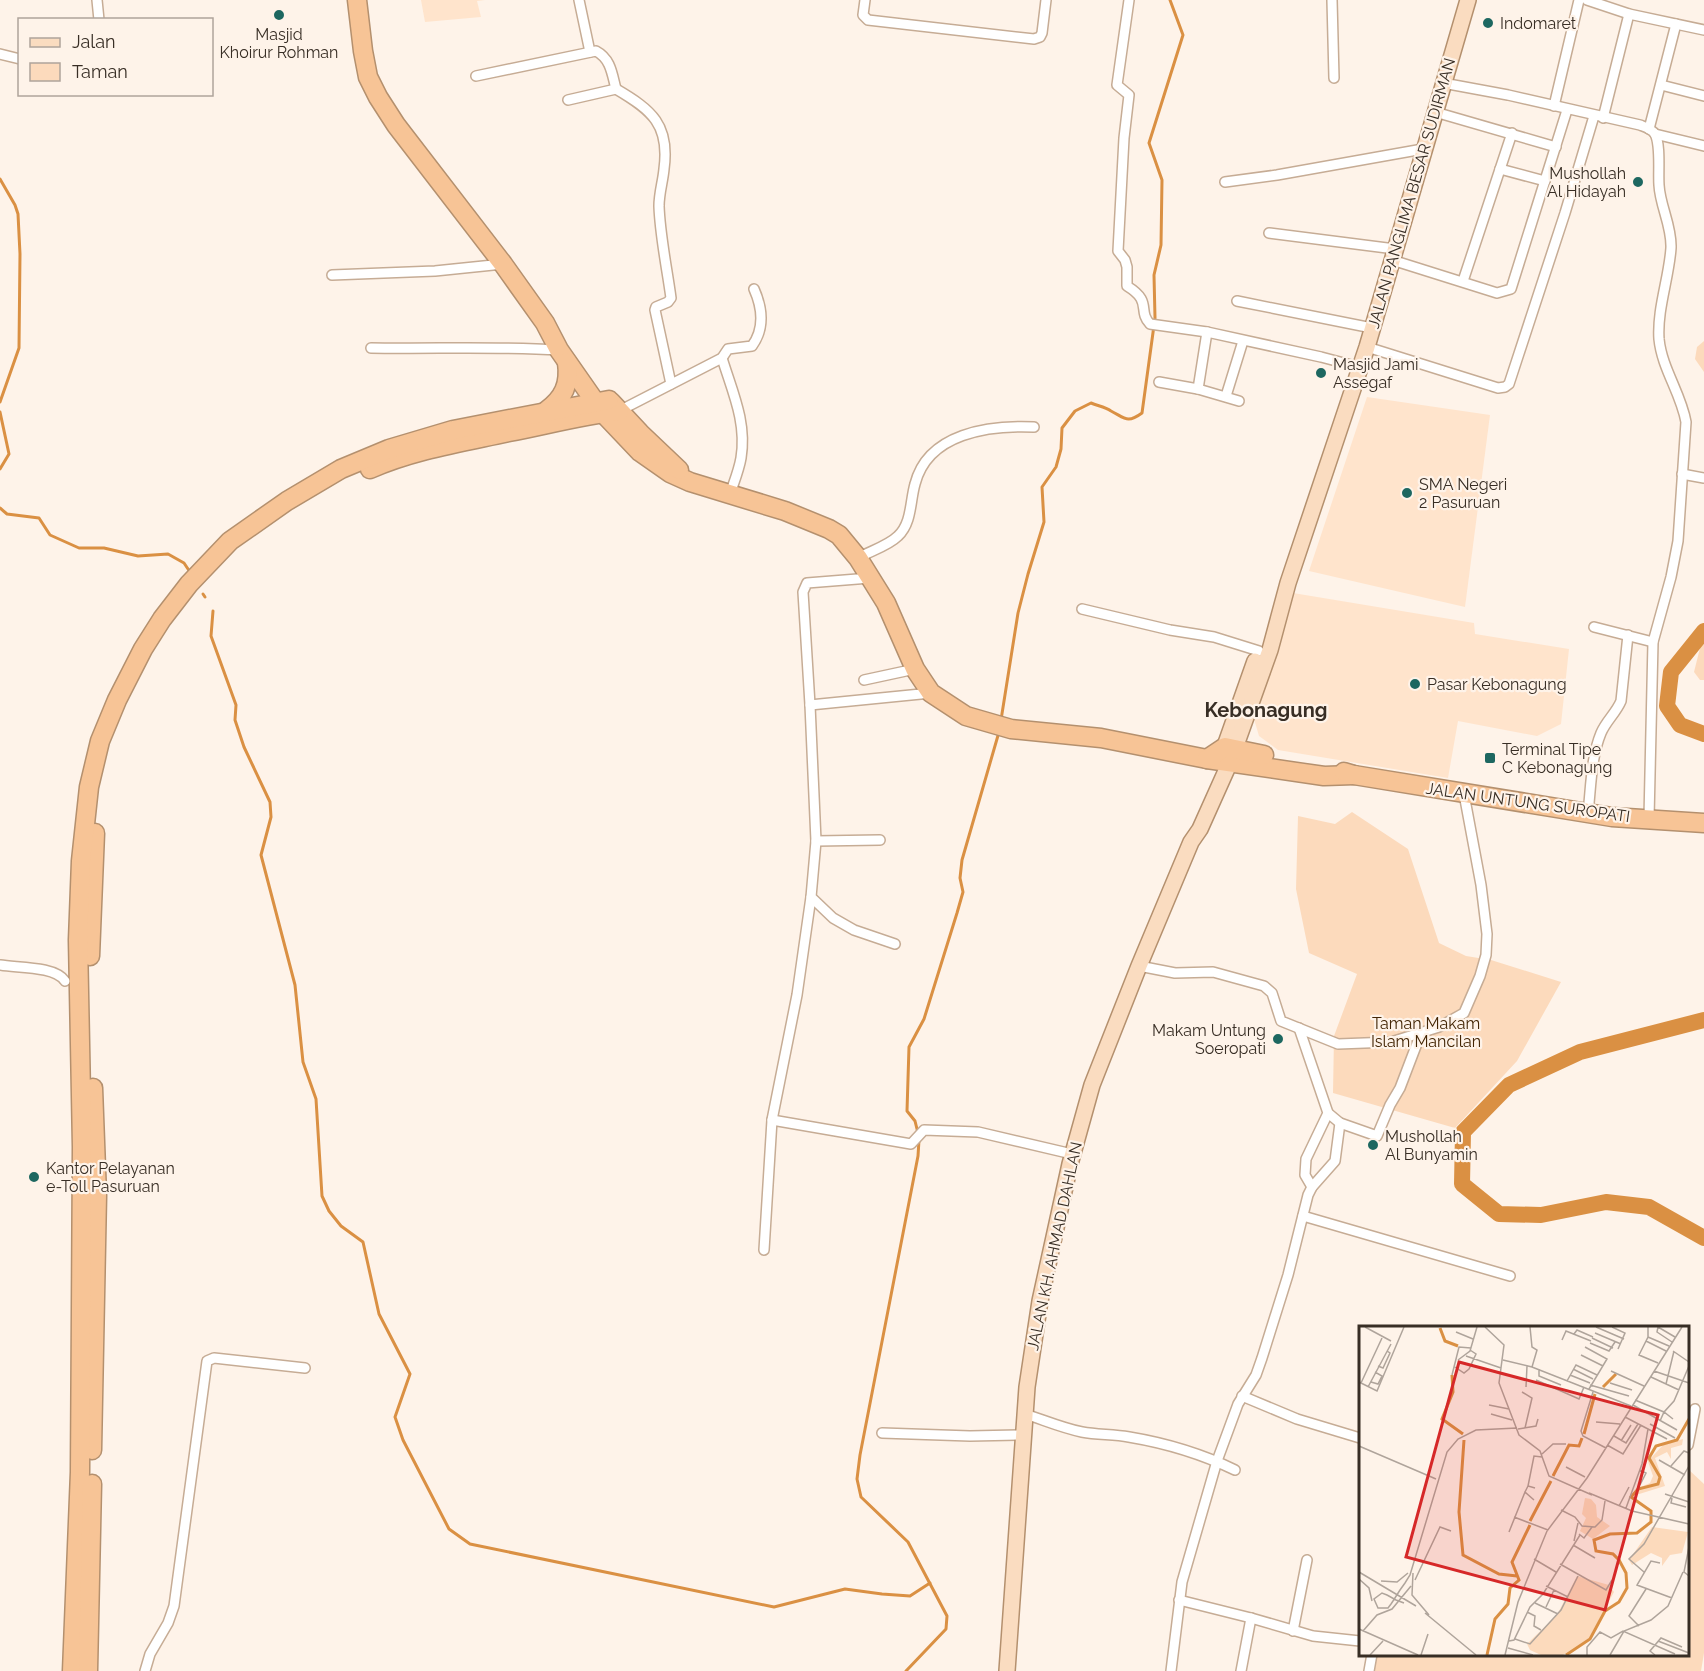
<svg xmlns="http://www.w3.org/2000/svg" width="1704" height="1671" viewBox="0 0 1704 1671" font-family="Raleway,sans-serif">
  <rect width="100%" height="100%" fill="#fef3e9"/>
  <g fill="#ffe4cc">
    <polygon points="421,0 485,0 477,1 481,17 425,22"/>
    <polygon points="1367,397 1490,415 1465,607 1309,571"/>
    <polygon points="1293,593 1474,623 1475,634 1569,649 1561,724 1537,736 1458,721 1448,778 1278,750 1259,736 1254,719"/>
  </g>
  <g fill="#fcdabc">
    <polygon points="1704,341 1704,372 1695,359 1697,347"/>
    <polygon points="1704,632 1704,680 1700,680 1694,672"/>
    <polygon points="1352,812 1408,849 1439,943 1466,956 1491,960 1561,982 1517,1061 1455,1128 1333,1093 1334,1036 1357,974 1309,953 1296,889 1298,816 1335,824"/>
    <polygon points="1688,1469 1704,1484 1704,1653 1701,1671 1367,1671 1369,1655 1688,1654"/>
  </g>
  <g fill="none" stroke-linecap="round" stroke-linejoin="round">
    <g stroke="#da9043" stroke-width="3">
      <polyline points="0,179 15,205 18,214 20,254 19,348 0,402"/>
      <polyline points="0,412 9,454 0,469"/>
      <polyline points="0,508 7,514 39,518 50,535 79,548 104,548 138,556 168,554 184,563 190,572"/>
      <polyline points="203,594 205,597"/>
      <polyline points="213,611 211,636 236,705 235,720 244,747 270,802 271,817 261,855 295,985 303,1062 316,1099 322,1196 329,1211 341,1226 363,1242 379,1314 410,1374 395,1417 403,1440 449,1529 470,1544 774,1607 845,1589 882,1594 910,1596 930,1583"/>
      <path d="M 1001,720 L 1018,613 L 1028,574 L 1044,522 L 1042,487 L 1056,467 L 1061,449 L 1062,428 L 1075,411 L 1091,403 C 1098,406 1105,407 1111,411 C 1125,418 1127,424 1142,413 L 1155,318 L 1154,275 L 1161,245 L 1162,180 L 1149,143 L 1183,35 L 1170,0"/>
      <polyline points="918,1133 915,1121 907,1111 909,1047 924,1019 957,913 963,892 960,878 962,860 999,732"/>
      <polyline points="906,1671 946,1629 947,1616 908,1542 861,1497 857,1479 860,1455 918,1156 919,1140"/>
    </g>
    <g stroke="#da9043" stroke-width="16">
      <polyline points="1704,631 1671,672 1667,706 1680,725 1704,734"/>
      <polyline points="1704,1020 1580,1052 1509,1085 1463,1132 1462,1184 1499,1214 1541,1215 1606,1202 1649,1207 1704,1238"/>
    </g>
    <g stroke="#c6ac95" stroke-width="12">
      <g id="street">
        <polyline points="97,0 99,20"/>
        <polyline points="579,0 590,52"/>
        <polyline points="865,0 863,15 868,20 1034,39 1040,37 1042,33 1046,0"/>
        <path d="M 1129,0 L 1117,85 L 1129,95 L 1124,138 L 1118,251 L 1125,260 L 1127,267 L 1127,286 C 1153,302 1137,310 1150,324 L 1207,332 L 1321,357 L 1359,367"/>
        <polyline points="1332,0 1334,78"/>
        <polyline points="1587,0 1629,14 1704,30"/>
        <polyline points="0,54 20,59"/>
        <path d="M 476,76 L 596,51 C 611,59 612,74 616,89"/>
        <path d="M 1443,83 L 1508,95 L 1640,125 C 1645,127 1652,129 1655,134 C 1661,145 1658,172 1659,185 C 1660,206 1672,226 1671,248 C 1669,278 1657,309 1659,339 C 1662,369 1681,393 1686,422 L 1678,541 L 1671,577 L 1653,642 L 1649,818"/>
        <polyline points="1661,85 1704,96"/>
        <path d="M 568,100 L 616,89 C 652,110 670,125 664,169 C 663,181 659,193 659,206 C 660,236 667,268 671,298 L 668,302 L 656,307 L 655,310 L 671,384"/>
        <polyline points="1554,106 1579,0"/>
        <polyline points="1435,112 1556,147"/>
        <polyline points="1603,118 1629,14"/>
        <polyline points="1649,129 1676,24"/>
        <polyline points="1655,134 1704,146"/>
        <polyline points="1500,169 1545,181"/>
        <polyline points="1225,182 1277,175 1423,149"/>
        <polyline points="1269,233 1395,249"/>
        <polyline points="1392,260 1497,293 1511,289 1567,110"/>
        <polyline points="332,275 435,271 503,264"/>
        <polyline points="1463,281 1512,133"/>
        <polyline points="1237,301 1372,328"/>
        <polyline points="1367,347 1498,388 1505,387 1509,384 1565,213 1594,116"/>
        <path d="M 371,348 C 434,349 496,346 559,350"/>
        <path d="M 722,358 C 732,391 747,422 741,458 C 739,470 734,482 730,494"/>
        <polyline points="1159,382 1198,389 1239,401"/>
        <polyline points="1198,389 1207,332"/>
        <polyline points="1226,396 1243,341"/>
        <path d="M 619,411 L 722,358 L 728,349 L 752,346 C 765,328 762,307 754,289"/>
        <polyline points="1682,474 1704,478"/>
        <path d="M 858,558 C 870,551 888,546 898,536 C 912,523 910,501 915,484 C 928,433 989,425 1034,427"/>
        <polyline points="870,578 807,583 803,592 810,705 816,841 880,840"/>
        <polyline points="1082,609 1170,630 1214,637 1259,651"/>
        <polyline points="1594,627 1653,642"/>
        <polyline points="864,680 915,669"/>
        <polyline points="810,705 931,693"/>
        <path d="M 1588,813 C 1591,787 1591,757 1601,733 C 1606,721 1616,713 1621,701 L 1628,635"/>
        <polyline points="816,841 811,897 833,918 854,930 895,944"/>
        <path d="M 0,965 C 18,968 55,966 65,981"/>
        <polyline points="1139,966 1175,973 1213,972 1264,986 1272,993 1281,1021 1338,1044 1391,1042 1439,1027 1464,1013 1480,976 1486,955 1487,934 1481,885 1464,794"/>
        <polyline points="1299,1028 1328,1113 1306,1159 1305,1175 1312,1187"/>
        <polyline points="1328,1113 1340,1123 1377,1136 1390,1105 1400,1088 1421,1033"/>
        <polyline points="772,1120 911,1144 924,1130 978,1132 1072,1154"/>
        <polyline points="1303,1216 1510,1276"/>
        <polyline points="764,1250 772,1120 797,995 811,897"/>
        <polyline points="1242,1396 1297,1419 1360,1438"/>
        <path d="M 1025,1414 C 1044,1420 1062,1428 1082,1432 C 1098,1435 1113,1434 1129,1437 C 1165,1443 1202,1454 1235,1470"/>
        <polyline points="882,1433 970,1436 1023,1435"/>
        <polyline points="1688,1445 1695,1409"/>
        <polyline points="1179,1600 1251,1618 1313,1636 1360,1641"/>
        <polyline points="1293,1631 1307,1560"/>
        <polyline points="145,1671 150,1654 168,1623 174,1606 207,1361 214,1358 305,1368"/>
        <polyline points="1171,1671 1182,1582 1217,1461 1238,1404 1256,1375 1262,1358 1288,1275 1308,1195 1312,1187 1335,1161 1340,1123"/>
        <polyline points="1241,1671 1251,1618"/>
        <polyline points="1369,1671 1372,1654"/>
      </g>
    </g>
    <g stroke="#b4906e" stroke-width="18">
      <g id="primary">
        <polyline points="1225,746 1255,661"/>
        <polyline points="1007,1671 1027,1387 1040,1301 1070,1164 1092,1085 1139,966 1191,842 1200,829 1230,762 1270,650 1288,583 1367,347 1468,0"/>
      </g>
    </g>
    <g stroke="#b4906e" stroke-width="21">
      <g id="highway">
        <polyline points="357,0 363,51 368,77 378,97 396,125 503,264 545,323 559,350 603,413 640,452 670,473 690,482 785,511 829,529 839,535 858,558 886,603 915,669 931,693 966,716 1011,729 1101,738 1207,759 1324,776 1354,775"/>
        <polyline points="611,402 640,433 679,470"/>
        <path d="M 546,411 C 564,398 570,384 567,362"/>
        <path d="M 370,469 C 413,450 463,442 509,432 C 546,425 582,415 619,411"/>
        <polyline points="1207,759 1225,747 1264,755"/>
        <polyline points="1344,772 1354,775 1612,817 1704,823"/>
        <polyline points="90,956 95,833"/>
        <polyline points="92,1450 97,1195 93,1088"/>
        <polyline points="72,1671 80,1472 82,1147 78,940 81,861 89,787 100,741 117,700 143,649 162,619 189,584 230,541 287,501 341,469 389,449 453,430 609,400"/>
        <polyline points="88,1671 92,1484"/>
      </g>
    </g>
    <use href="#street" stroke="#fff" stroke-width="9"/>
    <use href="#primary" stroke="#fadcc0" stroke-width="15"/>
    <use href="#highway" stroke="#f7c496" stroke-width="18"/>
  </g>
  <g fill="#1d6760" stroke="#fef3e9" stroke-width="2">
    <circle cx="279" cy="15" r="6"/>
    <circle cx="1488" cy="23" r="6"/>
    <circle cx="1638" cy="182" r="6"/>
    <circle cx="1321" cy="373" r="6"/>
    <circle cx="1407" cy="493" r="6"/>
    <circle cx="1415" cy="684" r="6"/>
    <rect x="1484" y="752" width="12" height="12" rx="3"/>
    <circle cx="1278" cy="1039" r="6"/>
    <circle cx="1373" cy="1145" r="6"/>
    <circle cx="34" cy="1177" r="6"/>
  </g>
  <g text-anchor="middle" stroke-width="4.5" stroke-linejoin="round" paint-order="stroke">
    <g font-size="16" fill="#382e25" stroke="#fef3e9" text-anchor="start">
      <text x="1500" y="29">Indomaret</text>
      <text x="279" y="40" text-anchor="middle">Masjid<tspan x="279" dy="18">Khoirur Rohman</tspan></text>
      <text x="1626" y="179" text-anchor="end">Mushollah<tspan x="1626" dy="18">Al Hidayah</tspan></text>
      <text x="1333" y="370">Masjid Jami<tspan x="1333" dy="18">Assegaf</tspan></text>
      <text x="1419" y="490">SMA Negeri<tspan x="1419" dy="18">2 Pasuruan</tspan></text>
      <text x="1427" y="690">Pasar Kebonagung</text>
      <text x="1502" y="755">Terminal Tipe<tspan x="1502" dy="18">C Kebonagung</tspan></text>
      <text x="1266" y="1036" text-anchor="end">Makam Untung<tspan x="1266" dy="18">Soeropati</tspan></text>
      <text x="1385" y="1142">Mushollah<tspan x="1385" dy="18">Al Bunyamin</tspan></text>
      <text x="46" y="1174">Kantor Pelayanan<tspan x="46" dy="18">e-Toll Pasuruan</tspan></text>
    </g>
    <g font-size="16" fill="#382e25" stroke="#fef3e9">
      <text transform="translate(1411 193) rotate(-74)" y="6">JALAN PANGLIMA BESAR SUDIRMAN</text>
      <text transform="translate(1528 802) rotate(8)" y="6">JALAN UNTUNG SUROPATI</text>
      <text transform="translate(1054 1246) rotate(-78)" y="6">JALAN KH. AHMAD DAHLAN</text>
    </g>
    <g font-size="16" fill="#432504" stroke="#fef3e9">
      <text x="1426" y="1029">Taman Makam<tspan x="1426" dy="18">Islam Mancilan</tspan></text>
    </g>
    <g font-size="20" font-weight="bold" fill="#382e25" stroke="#fef3e9">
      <text x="1266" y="717">Kebonagung</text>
    </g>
  </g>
  <g transform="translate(1359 1326)">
    <rect width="330" height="330" fill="#fef3e9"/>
    <path d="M 324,113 L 323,119 L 312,122 L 312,133 L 308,126 L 296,132 L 306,160 L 277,169 L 277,163 L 291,157 L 294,150 L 287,130 L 293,131 L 304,119 ZM 226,172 L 232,173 L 237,179 L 238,191 L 251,200 L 234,213 L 221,205 L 227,192 L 223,188 ZM 293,201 L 329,206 L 323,227 L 311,229 L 303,240 L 303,232 L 292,227 L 273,239 L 270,234 ZM 218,250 L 250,259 L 255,266 L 230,312 L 204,329 L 182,329 L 171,324 L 168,318 L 198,289 Z" fill="#fcdabc"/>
    <path fill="none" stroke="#da9043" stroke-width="3" d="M 81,2 L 86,15 L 99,20M 93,49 L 94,66 L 83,93 L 104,108M 244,61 L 257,48M 225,108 L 236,68M 105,114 L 100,186 L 104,229 L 140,248 L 158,250M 194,150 L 210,119 L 220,120 L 223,112M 171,195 L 192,155M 128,329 L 136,293 L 149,278 L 151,262 L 160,254 L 153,236 L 171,199M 207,329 L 231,313 L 246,285 L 260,276 L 268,262 L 267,247 L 260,234 L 254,228 L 237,225 L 235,214 L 251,208 L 278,207 L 292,196 L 292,185 L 272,171 L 279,163 L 299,158 L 301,151 L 290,132 L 297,120 L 318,114 L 330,93"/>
    <path fill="none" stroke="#afa49b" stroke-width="1.5" d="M 6,1 L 32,15M 126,1 L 145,19 L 140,57 L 160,109 L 181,125 L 190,150 L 233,169M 171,1 L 173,21 L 178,24 L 173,41M 237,1 L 265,13M 253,1 L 266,7 L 259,23M 289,1 L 289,11 L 280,29 L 299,37M 299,1 L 298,6 L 313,16M 299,1 L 316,11M 97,6 L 114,13M 236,7 L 262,18M 215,8 L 218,4 L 234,11M 289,11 L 310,20M 233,12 L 254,22M 203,14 L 207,5 L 232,15M 287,15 L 307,25M 231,17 L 250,25 L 256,16M 226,21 L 248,33 L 230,63M 314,25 L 330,36M 222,29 L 244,40M 107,30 L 142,42M 99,34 L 111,25 L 118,1M 144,34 L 173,41 L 272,80M 19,40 L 24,42 L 31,27 L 28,25M 96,41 L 105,47 L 110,43 L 117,28 L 111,24M 180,43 L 180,50 L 202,59M 214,43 L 234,53M 252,45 L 285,60M 295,45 L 330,57M 93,49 L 100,21 L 112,22M 211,49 L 231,57M 292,51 L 320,64M 177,54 L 220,73 L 225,61M 208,55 L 217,39 L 238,49M 0,56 L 18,65 L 45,1M 12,56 L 19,58 L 23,50 L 16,46M 2,57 L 23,12M 251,57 L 273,64M 307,58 L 315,25M 231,59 L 270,70M 9,61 L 32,18M 167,61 L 168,40M 163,66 L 173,72 L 166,102M 234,66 L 222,105 L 224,110 L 247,122M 276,74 L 305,86 L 315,75 L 330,40M 130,79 L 150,83M 274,79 L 318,104M 132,88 L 153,94M 266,91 L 289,103 L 283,138 L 267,182M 301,95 L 305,86 L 314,93M 237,96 L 261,98M 291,98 L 316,112M 159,103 L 177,100 L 179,93M 289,103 L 308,113M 255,110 L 267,117 L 279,98M 262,115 L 272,99M 248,119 L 264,128 L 282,99M 0,120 L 77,153M 183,128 L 194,118 L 207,118M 300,134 L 326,149M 312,140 L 325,125 L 330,127M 207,141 L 226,151M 281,159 L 287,147 L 281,144M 169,160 L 166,166 L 175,174M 176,162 L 169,160 L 175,130 L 183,131M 230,167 L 273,185 L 330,198M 306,168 L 330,176M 313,172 L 312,177 L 327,181M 260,180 L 270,161M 202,184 L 216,191 L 223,200 L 236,201 L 243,194 L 246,175M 155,191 L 189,204M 150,206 L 166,166M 220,208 L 225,212 L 233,201M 215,215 L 219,197M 214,219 L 236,232M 330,221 L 325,246 L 330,250M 175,233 L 197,246M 301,237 L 292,235 L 278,259 L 313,272M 201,238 L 247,264 L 253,254M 0,246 L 57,280M 285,246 L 270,233 L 285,218 L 330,140M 54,247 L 53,269 L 70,289M 0,253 L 10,262 L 13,275M 56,254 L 81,201 L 92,205M 22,255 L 38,256 L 49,247M 187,260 L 209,271M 45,277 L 37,274 L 28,269 L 23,267 L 15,273 L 19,282 L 29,282 L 32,278 L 34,275 L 41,264 L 46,257 L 51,249 L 88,126 L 99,113 L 117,104 L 158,102M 176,277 L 199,288M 187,281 L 195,264M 168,286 L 176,290 L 175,300 L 182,304M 66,287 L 117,329M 280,300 L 270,290 L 287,263M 0,303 L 59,329M 4,305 L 18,289 L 33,283 L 52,260M 156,313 L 171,318 L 202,284 L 219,250M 150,315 L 155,314 L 171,281 L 184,268 L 221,209M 299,315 L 330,327M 149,322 L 174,329M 11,329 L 24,315M 62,329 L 69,308M 146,329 L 159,276 L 188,205 L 228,152 L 323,1M 228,329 L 228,321 L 241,306 L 252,312 L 264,305 L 316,328M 251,329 L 265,305 L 292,294 L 309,280 L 324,246M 296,329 L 291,325 L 302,312 L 323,321"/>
    <path fill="#d62828" fill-opacity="0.15" stroke="#d62828" stroke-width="3" d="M 100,36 L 299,89 L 246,284 L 47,231 Z"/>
    <rect width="330" height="330" fill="none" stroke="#382e25" stroke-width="3"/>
  </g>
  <rect x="18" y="18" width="195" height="78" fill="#fef3e9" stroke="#afa49b" stroke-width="1.5"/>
  <rect x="30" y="38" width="30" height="9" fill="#fadcc0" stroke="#afa49b" stroke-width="1.5"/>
  <text x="72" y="48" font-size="18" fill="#382e25">Jalan</text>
  <rect x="30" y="63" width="30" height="18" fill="#fcdabc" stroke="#afa49b" stroke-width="1.5"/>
  <text x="72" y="78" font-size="18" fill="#382e25">Taman</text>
</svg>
